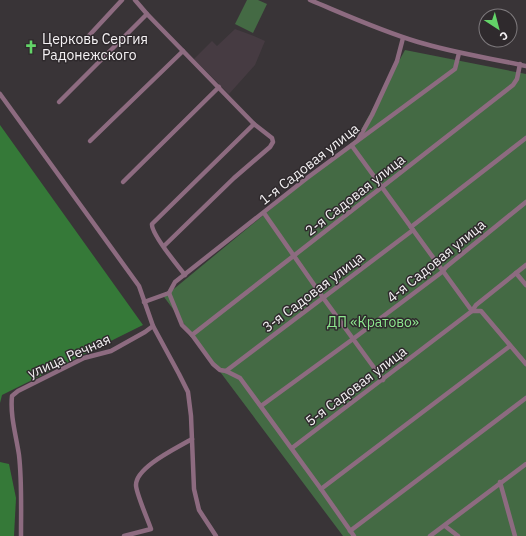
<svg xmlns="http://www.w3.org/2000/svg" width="526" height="536" viewBox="0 0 526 536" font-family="'IBM Plex Sans',sans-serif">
  <rect width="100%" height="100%" fill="#393437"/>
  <polygon fill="#463b42" points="235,29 254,36 265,41 255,65 229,94 194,59 212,41 217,46"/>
  <g fill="#446a44">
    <polygon points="247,0 258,0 267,4 253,33 235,24"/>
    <polygon points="405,50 526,74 526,536 343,536 164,297 356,139"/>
  </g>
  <g fill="#357938">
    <polygon points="0,125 143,325 2,395 0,403"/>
    <polygon points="0,462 9,464 16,498 14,536 0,536"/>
  </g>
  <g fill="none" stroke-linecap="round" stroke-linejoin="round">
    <g stroke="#8d6b80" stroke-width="4.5">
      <polyline points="135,0 147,14 254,124 272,138 273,142 270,147 234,178 164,246"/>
      <path d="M 310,0 C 346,15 381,31 418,42 C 454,53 490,58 526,66"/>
      <polyline points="84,41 122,0"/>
      <polyline points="0,94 139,286 153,326 179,374 188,392 191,416 194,489 199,510 216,536"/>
      <polyline points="59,102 147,14"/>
      <polyline points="358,140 372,115 397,61 403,38"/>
      <polyline points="90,141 183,51"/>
      <polyline points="352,146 472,311 481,311 526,364"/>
      <polyline points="123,182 219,87"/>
      <polyline points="264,213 324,299 383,380"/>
      <polyline points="411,227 526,138"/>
      <polyline points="516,273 526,285"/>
      <path d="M 185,275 C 178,266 151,234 152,224 L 254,124"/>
      <polyline points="169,293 175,282 307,178 455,69 459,53"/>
      <polyline points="144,302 169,293 182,325 192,335 213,364 220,370 226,371 240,378 321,489 354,536"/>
      <polyline points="192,335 513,85 517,79 520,64"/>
      <polyline points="226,371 413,230"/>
      <polyline points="261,406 353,339 442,272 446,267 526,202"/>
      <polyline points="292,448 472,311 476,305 526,265"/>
      <polyline points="500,482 515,536"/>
      <polyline points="321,489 510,346"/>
      <polyline points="445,526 458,536"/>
      <polyline points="350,531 526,398"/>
      <path d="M 21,536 C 21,509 22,481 19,455 C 16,435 10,416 12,396 L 18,391 L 84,358 L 111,351 L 145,332 L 153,326"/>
      <path d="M 124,536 L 151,529 C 148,520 136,493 136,485 C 136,467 177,448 192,439"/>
      <polyline points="430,536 526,464"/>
    </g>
  </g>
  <defs>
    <g id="church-bare" transform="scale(1.08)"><path d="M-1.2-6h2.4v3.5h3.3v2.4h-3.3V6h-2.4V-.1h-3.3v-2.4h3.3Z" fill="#63d468" stroke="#2f2a2d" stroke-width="2.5" paint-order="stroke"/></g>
  </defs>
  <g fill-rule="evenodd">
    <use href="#church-bare" x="31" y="47"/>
  </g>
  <g text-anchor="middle" stroke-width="3" stroke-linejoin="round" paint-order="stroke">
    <g font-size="14" fill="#f5f2f4" stroke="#2f2a2d" text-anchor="start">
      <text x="42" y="44">Церковь Сергия<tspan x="42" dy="16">Радонежского</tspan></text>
    </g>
    <g font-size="14" fill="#f5f2f4" stroke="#2f2a2d">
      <text transform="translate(309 164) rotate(-38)" y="5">1-я Садовая улица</text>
      <text transform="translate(355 195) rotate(-38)" y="5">2-я Садовая улица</text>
      <text transform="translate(436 261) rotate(-39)" y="5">4-я Садовая улица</text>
      <text transform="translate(313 292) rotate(-37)" y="5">3-я Садовая улица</text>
      <text transform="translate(69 356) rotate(-24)" y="5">улица Речная</text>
      <text transform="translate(356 386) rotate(-37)" y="5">5-я Садовая улица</text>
    </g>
    <g font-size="14" fill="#8de78e" stroke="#2f2a2d">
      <text x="373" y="327">ДП «Кратово»</text>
    </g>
  </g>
  <g transform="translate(498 28) rotate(144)"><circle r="19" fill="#2f2a2d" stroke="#7e7a7d"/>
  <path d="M0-3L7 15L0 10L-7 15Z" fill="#63d468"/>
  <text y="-6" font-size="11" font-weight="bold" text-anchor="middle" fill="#f5f2f4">С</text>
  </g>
</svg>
